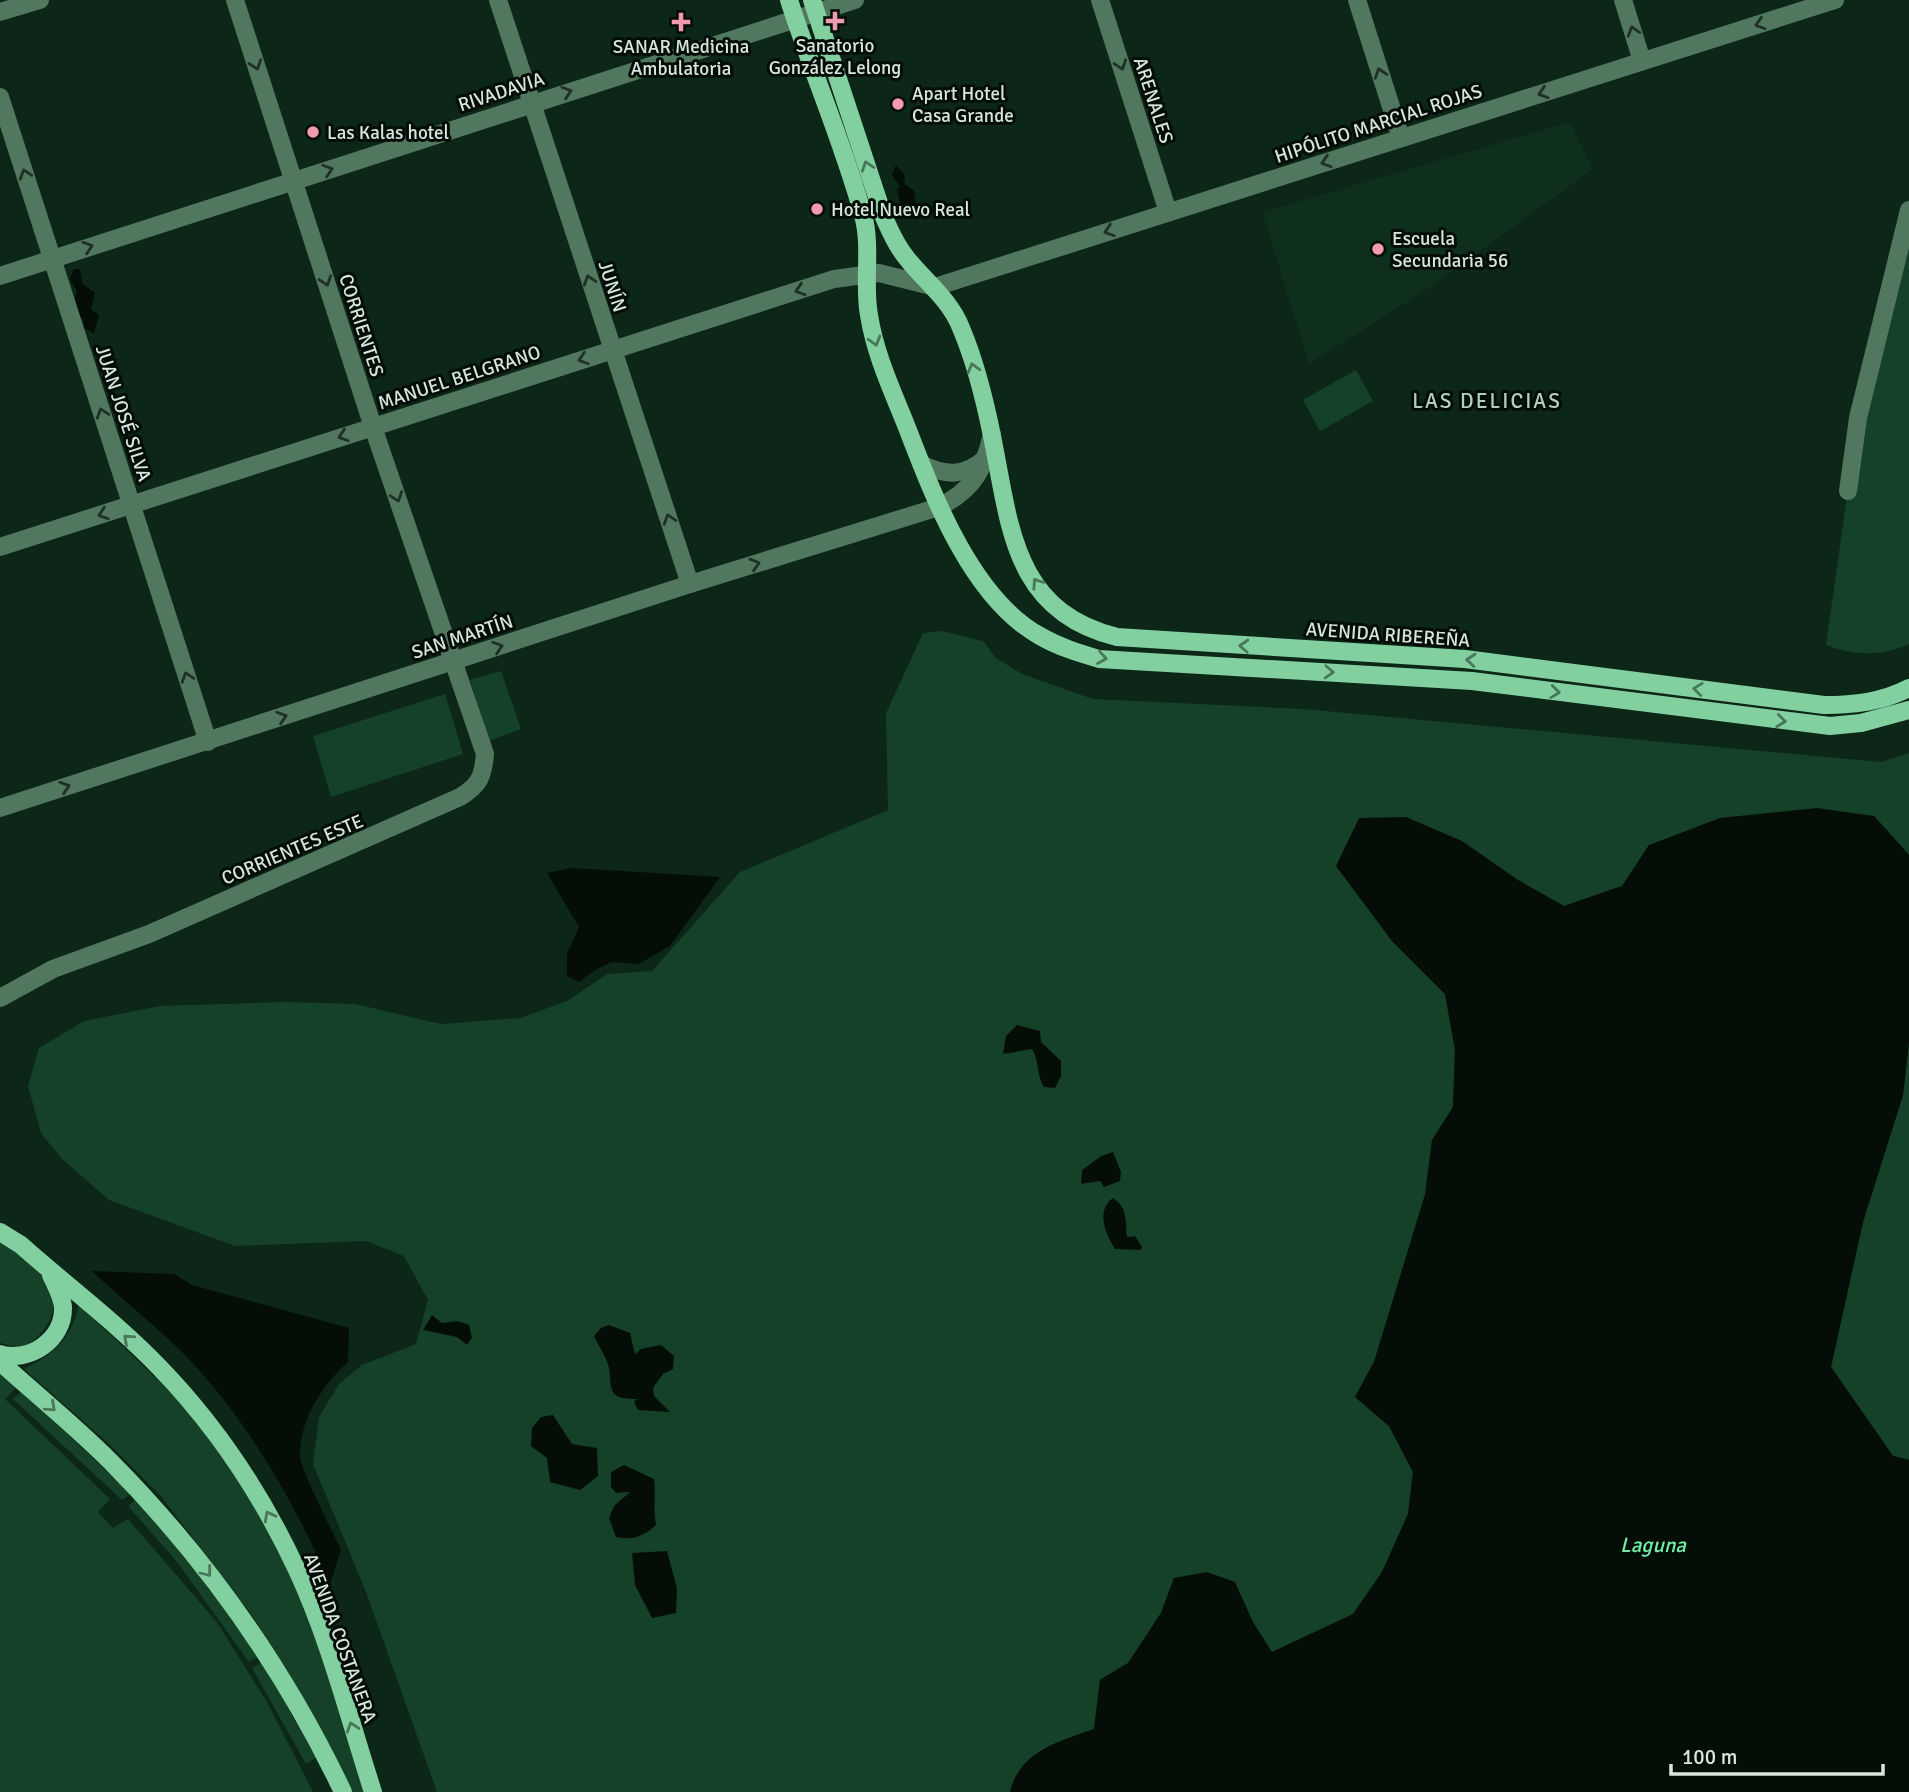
<svg xmlns="http://www.w3.org/2000/svg" width="1909" height="1792" viewBox="0 0 1909 1792" font-family="Signika,sans-serif">
  <rect width="100%" height="100%" fill="#0c2617"/>
  <polygon fill="#0d2f1c" points="1570,122 1593,169 1432,286 1309,364 1262,212"/>
  <g fill="#164129">
    <path d="M 1909,210 L 1909,644 C 1882,657 1853,655 1826,645 L 1858,418 Z"/>
    <polygon points="1356,370 1373,401 1320,431 1303,400"/>
    <path d="M 942,631 L 983,641 L 996,658 L 1022,674 L 1093,699 L 1303,709 L 1881,762 L 1909,753 L 1909,855 L 1874,816 L 1649,845 L 1622,886 L 1564,906 L 1518,880 L 1336,866 L 1392,941 L 1445,994 L 1455,1050 L 1453,1107 L 1432,1140 L 1425,1194 L 1374,1362 L 1355,1397 L 1389,1426 L 1413,1472 L 1408,1514 L 1382,1572 L 1353,1614 L 1271,1653 L 1253,1622 L 1174,1578 L 1161,1613 L 1128,1663 L 1100,1680 L 1094,1729 C 1058,1742 1020,1751 1010,1792 L 437,1792 L 366,1592 L 313,1464 L 319,1417 L 339,1384 L 362,1365 L 416,1344 L 428,1300 L 404,1256 L 366,1241 L 235,1246 L 109,1200 L 61,1158 L 41,1133 L 28,1086 L 39,1048 L 84,1021 L 160,1006 L 284,1002 L 355,1004 L 441,1024 L 521,1018 L 569,1000 L 607,974 L 652,971 L 740,872 L 888,810 L 886,713 L 923,633 Z"/>
    <polygon points="501,671 521,729 489,741 470,680"/>
    <polygon points="445,694 463,754 331,797 313,736"/>
    <polygon points="1909,1042 1909,1460 1893,1456 1831,1367 1863,1222 1903,1095"/>
    <path d="M 0,1240 C 13,1250 33,1260 43,1273 C 66,1301 49,1336 20,1348 L 0,1343 Z"/>
    <path d="M 79,1304 C 124,1350 178,1393 216,1445 C 292,1549 328,1671 365,1792 L 353,1792 L 291,1676 L 249,1611 L 160,1495 L 109,1444 L 24,1369 C 54,1354 72,1338 79,1304 Z"/>
    <polygon points="0,1374 16,1388 5,1399 110,1499 98,1512 113,1528 128,1519 216,1621 267,1702 313,1792 0,1792"/>
    <polygon points="22,1391 131,1494 122,1500 13,1399"/>
    <polygon points="136,1499 185,1555 259,1657 249,1662 177,1562 128,1506"/>
    <polygon points="262,1662 316,1758 306,1764 252,1668"/>
  </g>
  <g fill="#040e07">
    <polygon points="896,165 904,174 905,185 914,190 916,204 911,217 902,213 897,189 900,187 892,175"/>
    <polygon points="74,269 80,269 82,283 95,293 91,309 99,315 94,333 84,328 83,318 77,317 73,303 77,292 70,279"/>
    <path d="M 1817,808 L 1874,816 L 1909,855 L 1909,1042 L 1903,1095 L 1863,1222 L 1831,1367 L 1893,1456 L 1909,1460 L 1909,1792 L 1010,1792 C 1020,1751 1058,1742 1094,1729 L 1100,1680 L 1128,1663 L 1161,1613 L 1174,1578 L 1207,1572 L 1235,1582 L 1253,1622 L 1272,1652 L 1353,1614 L 1382,1572 L 1408,1514 L 1413,1472 L 1389,1426 L 1355,1397 L 1374,1362 L 1425,1195 L 1432,1140 L 1453,1107 L 1455,1050 L 1445,994 L 1392,941 L 1336,866 L 1359,818 L 1406,817 L 1462,841 L 1518,880 L 1564,906 L 1622,886 L 1649,845 L 1720,818 Z"/>
    <polygon points="572,868 720,877 670,946 639,964 612,962 595,970 579,982 567,976 567,954 579,927 547,873"/>
    <path d="M 1017,1025 L 1040,1031 L 1041,1042 L 1061,1061 L 1061,1076 L 1055,1088 L 1044,1087 C 1036,1075 1040,1062 1032,1049 L 1003,1054 L 1006,1036 Z"/>
    <polygon points="1113,1152 1121,1172 1120,1181 1104,1187 1100,1181 1081,1184 1082,1170 1101,1156"/>
    <path d="M 1113,1198 C 1128,1208 1125,1220 1127,1237 L 1135,1236 L 1142,1247 L 1140,1250 L 1115,1249 C 1106,1234 1095,1211 1113,1198 Z"/>
    <path d="M 92,1271 L 174,1274 L 192,1285 L 349,1328 L 348,1362 C 323,1384 299,1420 300,1456 C 301,1470 333,1533 341,1550 L 330,1584 C 294,1501 247,1419 184,1354 C 155,1325 122,1299 92,1271 Z"/>
    <polygon points="432,1315 442,1323 458,1321 469,1325 472,1338 467,1345 457,1337 423,1330"/>
    <path d="M 609,1325 L 630,1333 L 635,1354 L 641,1349 L 661,1345 L 674,1356 L 673,1369 L 663,1374 L 653,1388 L 654,1396 L 670,1412 L 638,1410 L 634,1402 L 637,1399 C 607,1399 612,1390 609,1368 C 607,1358 598,1345 594,1336 L 601,1328 Z"/>
    <polygon points="553,1415 572,1444 597,1448 598,1476 580,1490 550,1482 547,1458 531,1446 532,1428 541,1417"/>
    <path d="M 624,1465 L 654,1479 C 656,1495 653,1508 656,1525 C 644,1536 633,1541 616,1537 L 609,1518 L 614,1506 L 630,1492 L 616,1493 L 611,1487 L 611,1472 Z"/>
    <polygon points="667,1551 677,1588 676,1613 652,1618 635,1585 632,1553"/>
  </g>
  <g fill="none" stroke-linecap="round" stroke-linejoin="round">
    <g stroke="#52775f" stroke-width="18">
      <polyline points="498,0 690,584"/>
      <polyline points="1100,0 1168,212"/>
      <polyline points="1357,0 1401,138"/>
      <polyline points="1623,0 1642,61"/>
      <polyline points="0,12 40,0"/>
      <polyline points="0,97 208,742"/>
      <polyline points="0,276 855,0"/>
      <path d="M 921,464 C 946,476 964,477 986,458"/>
      <polyline points="1848,491 1858,418 1909,210"/>
      <polyline points="0,547 834,279 879,273 935,287 1835,0"/>
      <path d="M 0,808 L 690,584 L 939,507 C 973,490 984,470 992,434"/>
      <path d="M 0,998 L 53,969 L 149,934 L 460,797 C 480,785 483,776 485,754 L 373,427 L 235,0"/>
    </g>
    <g stroke="#82cf9f" stroke-width="18">
      <path d="M 789,0 C 812,72 843,142 863,215 C 872,247 863,283 869,315 C 875,354 892,390 906,425 C 933,495 971,598 1040,636 C 1059,647 1079,653 1099,659 L 1472,681 L 1830,726 L 1861,723 L 1909,710"/>
      <path d="M 812,0 L 883,215 C 890,231 897,247 909,261 C 927,283 950,300 961,328 C 975,361 985,401 992,436 C 1010,524 1012,611 1117,637 L 1465,659 L 1824,705 C 1854,705 1882,702 1909,688"/>
      <path d="M 0,1232 L 21,1245 C 67,1286 118,1324 160,1368 C 217,1427 263,1497 297,1570 C 330,1641 349,1718 373,1792"/>
      <path d="M 0,1354 C 29,1363 64,1340 63,1307 C 62,1296 56,1286 51,1275"/>
      <path d="M 0,1362 C 37,1395 76,1427 111,1462 C 206,1558 285,1670 343,1792"/>
    </g>
  </g>
  <defs><path id="oneway-chevron" d="M-2-3.5L2.5 0L-2 3.5" fill="none" stroke-width="1.6" stroke-linecap="round" stroke-linejoin="round" transform="scale(1.75)"/></defs>
  <g stroke="#1f3125">
    <use href="#oneway-chevron" transform="translate(1760 24) rotate(162)"/>
    <use href="#oneway-chevron" transform="translate(1633 31) rotate(-107)"/>
    <use href="#oneway-chevron" transform="translate(256 65) rotate(72)"/>
    <use href="#oneway-chevron" transform="translate(1121 65) rotate(72)"/>
    <use href="#oneway-chevron" transform="translate(1380 73) rotate(-108)"/>
    <use href="#oneway-chevron" transform="translate(567 92) rotate(-18)"/>
    <use href="#oneway-chevron" transform="translate(1543 93) rotate(162)"/>
    <use href="#oneway-chevron" transform="translate(1326 162) rotate(162)"/>
    <use href="#oneway-chevron" transform="translate(328 170) rotate(-18)"/>
    <use href="#oneway-chevron" transform="translate(25 174) rotate(-108)"/>
    <use href="#oneway-chevron" transform="translate(1109 231) rotate(162)"/>
    <use href="#oneway-chevron" transform="translate(88 247) rotate(-18)"/>
    <use href="#oneway-chevron" transform="translate(589 280) rotate(-108)"/>
    <use href="#oneway-chevron" transform="translate(326 281) rotate(72)"/>
    <use href="#oneway-chevron" transform="translate(800 290) rotate(162)"/>
    <use href="#oneway-chevron" transform="translate(583 359) rotate(162)"/>
    <use href="#oneway-chevron" transform="translate(102 413) rotate(-108)"/>
    <use href="#oneway-chevron" transform="translate(343 436) rotate(162)"/>
    <use href="#oneway-chevron" transform="translate(397 497) rotate(71)"/>
    <use href="#oneway-chevron" transform="translate(103 514) rotate(162)"/>
    <use href="#oneway-chevron" transform="translate(669 519) rotate(-108)"/>
    <use href="#oneway-chevron" transform="translate(755 564) rotate(-17)"/>
    <use href="#oneway-chevron" transform="translate(498 647) rotate(-18)"/>
    <use href="#oneway-chevron" transform="translate(187 677) rotate(-108)"/>
    <use href="#oneway-chevron" transform="translate(282 717) rotate(-18)"/>
    <use href="#oneway-chevron" transform="translate(65 787) rotate(-18)"/>
  </g>
  <g stroke="#49775a">
    <use href="#oneway-chevron" transform="translate(867 166) rotate(-108)"/>
    <use href="#oneway-chevron" transform="translate(875 341) rotate(74)"/>
    <use href="#oneway-chevron" transform="translate(973 368) rotate(-106)"/>
    <use href="#oneway-chevron" transform="translate(1037 583) rotate(-124)"/>
    <use href="#oneway-chevron" transform="translate(1244 646) rotate(-177)"/>
    <use href="#oneway-chevron" transform="translate(1102 658) rotate(10)"/>
    <use href="#oneway-chevron" transform="translate(1471 660) rotate(-175)"/>
    <use href="#oneway-chevron" transform="translate(1329 672) rotate(3)"/>
    <use href="#oneway-chevron" transform="translate(1698 689) rotate(-173)"/>
    <use href="#oneway-chevron" transform="translate(1555 692) rotate(7)"/>
    <use href="#oneway-chevron" transform="translate(1781 721) rotate(7)"/>
    <use href="#oneway-chevron" transform="translate(128 1339) rotate(-138)"/>
    <use href="#oneway-chevron" transform="translate(51 1407) rotate(42)"/>
    <use href="#oneway-chevron" transform="translate(269 1516) rotate(-118)"/>
    <use href="#oneway-chevron" transform="translate(207 1572) rotate(52)"/>
    <use href="#oneway-chevron" transform="translate(352 1727) rotate(-108)"/>
  </g>
  <g fill="#f29aad" stroke="#030c06" stroke-width="2.5">
    <path d="M831.5 10.5h7v7h7v7h-7v7h-7v-7h-7v-7h7z"/>
    <path d="M677.5 11.5h7v7h7v7h-7v7h-7v-7h-7v-7h7z"/>
    <circle cx="898" cy="104" r="7"/>
    <circle cx="313" cy="132" r="7"/>
    <circle cx="817" cy="209" r="7"/>
    <circle cx="1378" cy="249" r="7"/>
  </g>
  <g text-anchor="middle" stroke-width="6" stroke-linejoin="round" paint-order="stroke">
    <g font-size="19" fill="#d7e6dc" stroke="#030c06" text-anchor="start">
      <text x="835" y="52" text-anchor="middle">Sanatorio<tspan x="835" dy="22">González Lelong</tspan></text>
      <text x="681" y="53" text-anchor="middle">SANAR Medicina<tspan x="681" dy="22">Ambulatoria</tspan></text>
      <text x="912" y="100">Apart Hotel<tspan x="912" dy="22">Casa Grande</tspan></text>
      <text x="327" y="139">Las Kalas hotel</text>
      <text x="831" y="216">Hotel Nuevo Real</text>
      <text x="1392" y="245">Escuela<tspan x="1392" dy="22">Secundaria 56</tspan></text>
    </g>
    <g font-size="19" fill="#d7e6dc" stroke="#030c06">
      <text transform="translate(501 91) rotate(-18)" y="7">RIVADAVIA</text>
      <text transform="translate(1154 100) rotate(72)" y="7">ARENALES</text>
      <text transform="translate(1378 123) rotate(-18)" y="7">HIPÓLITO MARCIAL ROJAS</text>
      <text transform="translate(613 286) rotate(72)" y="7">JUNÍN</text>
      <text transform="translate(362 325) rotate(72)" y="7">CORRIENTES</text>
      <text transform="translate(459 377) rotate(-18)" y="7">MANUEL BELGRANO</text>
      <text transform="translate(124 413) rotate(72)" y="7">JUAN JOSÉ SILVA</text>
      <text transform="translate(1388 634) rotate(4)" y="7">AVENIDA RIBEREÑA</text>
      <text transform="translate(462 636) rotate(-18)" y="7">SAN MARTÍN</text>
      <text transform="translate(292 849) rotate(-23)" y="7">CORRIENTES ESTE</text>
      <text transform="translate(341 1638) rotate(70)" y="7">AVENIDA COSTANERA</text>
    </g>
    <g font-size="21" letter-spacing="2" fill="#b1cfbb" stroke="#030c06">
      <text x="1487" y="408">LAS DELICIAS</text>
    </g>
    <g font-size="21" font-style="italic" fill="#72efa6" stroke="#030c06">
      <text x="1653" y="1552">Laguna</text>
    </g>
  </g>
  <path d="M1671 1764v10h212v-10" fill="none" stroke="#d7e6dc" stroke-width="3.5"/>
  <text x="1682" y="1764" font-size="21" fill="#d7e6dc" stroke="#030c06" stroke-width="5" paint-order="stroke">100 m</text>
</svg>
